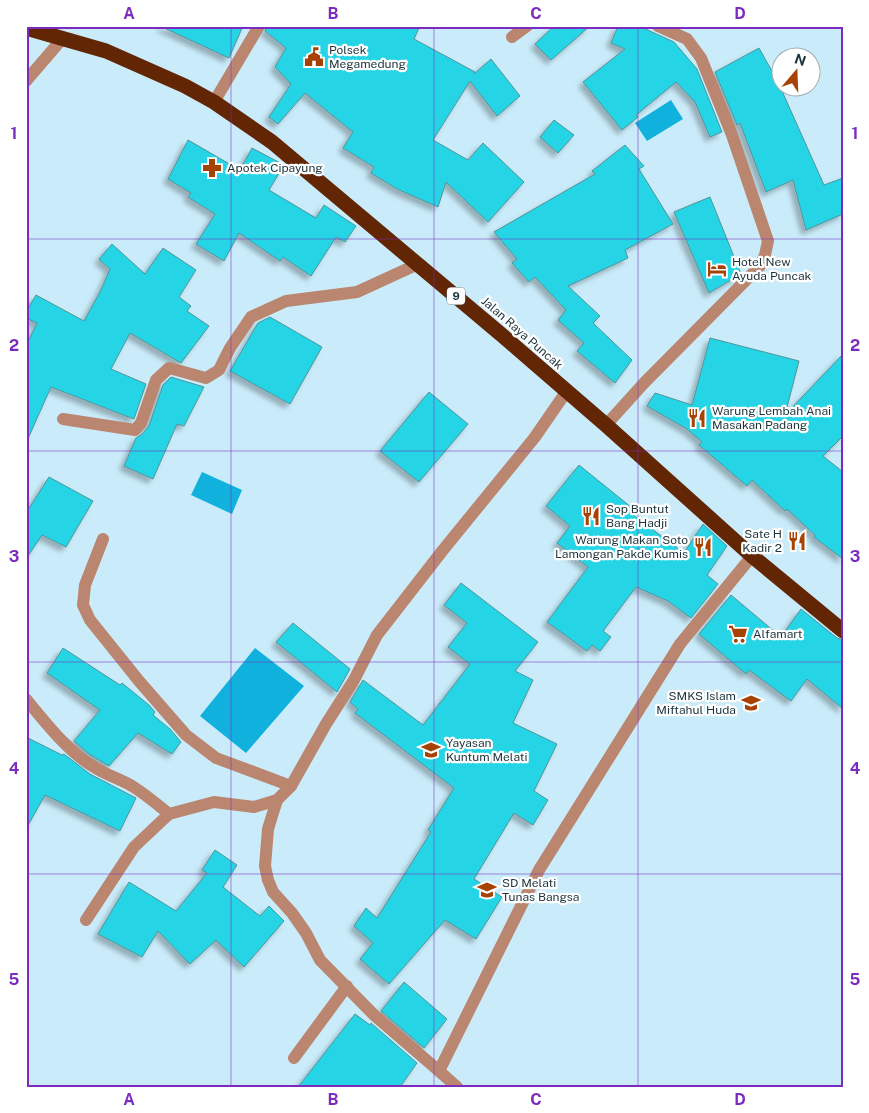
<svg xmlns="http://www.w3.org/2000/svg" width="869" height="1113" viewBox="0 0 869 1113" font-family="'Public Sans',sans-serif">
  <defs>
    <filter id="shadow"><feDropShadow dx="-4.5" dy="4.5" stdDeviation="2.5" flood-color="#0004"/></filter>
  </defs>
  <rect width="100%" height="100%" fill="#caecfa"/>
  <g fill="#10b1dd">
    <polygon points="671,100 683,119 647,141 635,123"/>
    <polygon points="202,472 242,490 232,514 191,495"/>
    <polygon points="255,648 304,686 246,753 200,716"/>
  </g>
  <g fill="#25d5e5" stroke="#51939a" filter="url(#shadow)">
    <polygon points="160,26 243,26 229,58"/>
    <polygon points="267,26 420,26 414,39 475,72 474,74 491,59 520,96 497,116 470,81 433,140 468,160 483,143 524,182 488,222 446,182 438,207 397,189 371,173 374,167 343,148 353,132 305,93 278,124 269,117 291,84 275,67 286,48 265,31"/>
    <polygon points="554,26 590,26 551,60 535,44"/>
    <polygon points="618,26 639,26 674,42 697,69 722,132 710,137 695,102 676,82 636,115 638,117 622,130 583,82 625,49 611,43"/>
    <polygon points="759,48 778,82 824,185 843,178 843,214 806,230 793,180 766,192 740,123 737,125 715,72"/>
    <polygon points="554,120 574,135 558,153 540,137"/>
    <polygon points="188,140 240,170 252,148 284,165 269,190 316,218 324,205 356,226 345,242 336,237 311,276 283,257 280,261 239,233 224,261 196,244 215,214 188,197 191,193 168,179"/>
    <polygon points="625,145 644,166 639,169 673,224 625,250 628,258 568,286 600,316 593,323 632,360 615,383 577,351 584,343 558,320 566,310 535,277 529,282 512,263 517,259 494,232 595,174 592,171"/>
    <polygon points="710,197 741,274 709,293 674,212"/>
    <polygon points="112,244 145,274 163,248 196,270 179,297 191,306 187,311 209,326 181,363 130,333 111,369 146,384 134,419 51,387 26,443 26,346 37,323 26,318 26,312 36,295 84,321 101,290 110,269 99,259"/>
    <polygon points="270,317 322,347 290,404 230,371 258,323"/>
    <polygon points="710,338 799,361 785,415 843,354 843,436 823,456 843,472 843,559 814,537 815,535 787,509 785,511 752,480 747,486 699,445 702,442 687,429 647,406 655,393 692,405"/>
    <polygon points="171,377 204,387 184,426 177,424 153,479 124,466 136,438 141,435 149,426 163,385"/>
    <polygon points="429,392 468,424 419,482 380,451"/>
    <polygon points="579,465 631,507 628,511 684,553 703,524 727,546 707,575 718,584 691,618 668,601 636,587 603,631 611,637 600,651 592,645 587,651 547,622 588,567 557,543 570,526 546,506"/>
    <polygon points="49,477 93,501 66,547 42,535 26,559 26,513"/>
    <polygon points="461,583 538,642 515,671 533,680 513,723 557,744 534,791 548,800 533,825 514,813 474,879 502,897 476,939 445,920 389,984 360,959 373,943 354,926 366,908 377,918 431,832 428,830 454,788 355,713 358,709 350,702 363,680 423,725 470,664 448,647 467,623 444,605"/>
    <polygon points="731,595 781,637 801,609 837,638 843,640 843,709 807,679 791,701 749,670 746,674 699,634"/>
    <polygon points="293,623 350,669 337,692 276,642"/>
    <polygon points="63,648 120,685 122,683 149,705 155,712 153,715 170,729 181,742 172,754 138,733 109,766 89,754 74,741 100,710 47,673"/>
    <polygon points="26,737 62,755 64,754 90,774 136,798 120,831 45,795 26,829"/>
    <polygon points="215,850 237,865 223,887 260,916 269,906 284,921 244,967 216,940 190,964 158,931 142,957 98,934 129,882 176,911 207,873 202,870"/>
    <polygon points="404,982 447,1019 424,1048 381,1011"/>
    <polygon points="355,1014 370,1025 371,1023 417,1063 400,1087 298,1087"/>
  </g>
  <g fill="none" stroke-linecap="round" stroke-linejoin="round">
    <g stroke="#bb866f" stroke-width="12">
      <polyline points="512,37 527,26"/>
      <polyline points="26,81 62,39"/>
      <polyline points="214,102 259,26"/>
      <polyline points="63,419 135,430 141,423 156,380 169,368 206,378 219,370 230,348 251,317 286,301 357,292 418,264"/>
      <polyline points="606,425 645,382 760,266 765,255 768,241 732,135 701,58 687,39 658,26"/>
      <polyline points="103,539 85,585 83,605 90,620 139,681 186,735 216,758 291,786"/>
      <path d="M 26,699 C 45,722 68,752 94,767 C 106,775 120,779 132,786 C 145,794 157,804 169,814"/>
      <polyline points="277,800 268,829 265,866 268,880 273,892 292,913 306,933 320,960 374,1015 439,1071 539,870 680,644 752,556"/>
      <polyline points="86,920 134,847 169,814 214,802 254,807 277,800 291,786 326,724 354,680 377,635 443,550 535,437 566,392"/>
      <polyline points="294,1058 347,986"/>
      <polyline points="439,1071 457,1087"/>
    </g>
    <polyline stroke="#632604" stroke-width="15" points="26,28 106,51 185,86 214,102 272,142 503,336 606,425 752,556 843,631"/>
  </g>
  <path fill="none" stroke="#7b2cbf" stroke-width="1" stroke-opacity="0.55" d="M 231,26 L 231,1087M 434,26 L 434,1087M 638,26 L 638,1087M 26,239 L 843,239M 26,451 L 843,451M 26,662 L 843,662M 26,874 L 843,874"/>
  <defs>
    <g id="civic-bare" transform="scale(1.5)"><path d="M-.6-6.5H3V-4.5H.6V-3L4-1V1h2V6H-6V1h2V-1L-.6-3ZM-1.2 2.5V6h2.4V2.5Z" fill="#a54204" stroke="#fff" stroke-width="2.5" paint-order="stroke"/></g>
    <g id="pharmacy-bare" transform="scale(1.5)"><path d="M-2-6h4v4h4v4h-4v4h-4v-4h-4v-4h4Z" fill="#a54204" stroke="#fff" stroke-width="2.5" paint-order="stroke"/></g>
    <g id="hotel-bare" transform="scale(1.5)"><path d="M-6-4.5h1.5V1H6V5H4.5V3h-9V5H-6ZM-4 0a1.8 1.8 0 1 1 3.6 0ZM.5 0V-2.5h3Q6-2.5 6 0Z" fill="#a54204" stroke="#fff" stroke-width="2.5" paint-order="stroke"/></g>
    <g id="restaurant-bare" transform="scale(1.5)"><path d="M-5-6h1v4h1v-4h1v4h1v-4h1v5L-1.5 .5V6h-2V.5L-5-1ZM5-6V6H3V1.5H1.5Q1.5-4 5-6Z" fill="#a54204" stroke="#fff" stroke-width="2.5" paint-order="stroke"/></g>
    <g id="supermarket-bare" transform="scale(1.5)"><path d="M-6-5.5h2.5l.6 2H6L4.5 2H-2.5L-4.4-4H-6ZM-1.5 3.2a1.3 1.3 0 1 0 .1 0ZM3 3.2a1.3 1.3 0 1 0 .1 0Z" fill="#a54204" stroke="#fff" stroke-width="2.5" paint-order="stroke"/></g>
    <g id="school-bare" transform="scale(1.5)"><path d="M0-5L7-2L0 1L-7-2ZM-4 1L0 2.5L4 1V4Q0 6-4 4Z" fill="#a54204" stroke="#fff" stroke-width="2.5" paint-order="stroke"/></g>
  </defs>
  <g fill-rule="evenodd">
    <use href="#civic-bare" x="314" y="57"/>
    <use href="#pharmacy-bare" x="212" y="168"/>
    <use href="#hotel-bare" x="717" y="269"/>
    <use href="#restaurant-bare" x="697" y="418"/>
    <use href="#restaurant-bare" x="591" y="516"/>
    <use href="#restaurant-bare" x="797" y="541"/>
    <use href="#restaurant-bare" x="703" y="547"/>
    <use href="#supermarket-bare" x="738" y="634"/>
    <use href="#school-bare" x="751" y="703"/>
    <use href="#school-bare" x="431" y="750"/>
    <use href="#school-bare" x="487" y="890"/>
  </g>
  <g text-anchor="middle" stroke-width="4.5" stroke-linejoin="round" paint-order="stroke">
    <rect fill="#fff" stroke="#5f7076" stroke-width="1" x="447" y="287.5" width="18" height="17" rx="4"/>
    <g font-size="11" font-weight="bold" fill="#1b333c">
      <text x="456" y="300">9</text>
    </g>
    <g font-size="12" fill="#1b333c" stroke="#fff" text-anchor="start">
      <text x="329" y="54">Polsek<tspan x="329" dy="14">Megamedung</tspan></text>
      <text x="227" y="172">Apotek Cipayung</text>
      <text x="732" y="266">Hotel New<tspan x="732" dy="14">Ayuda Puncak</tspan></text>
      <text x="712" y="415">Warung Lembah Anai<tspan x="712" dy="14">Masakan Padang</tspan></text>
      <text x="606" y="513">Sop Buntut<tspan x="606" dy="14">Bang Hadji</tspan></text>
      <text x="782" y="538" text-anchor="end">Sate H<tspan x="782" dy="14">Kadir 2</tspan></text>
      <text x="688" y="544" text-anchor="end">Warung Makan Soto<tspan x="688" dy="14">Lamongan Pakde Kumis</tspan></text>
      <text x="753" y="638">Alfamart</text>
      <text x="736" y="700" text-anchor="end">SMKS Islam<tspan x="736" dy="14">Miftahul Huda</tspan></text>
      <text x="446" y="747">Yayasan<tspan x="446" dy="14">Kuntum Melati</tspan></text>
      <text x="502" y="887">SD Melati<tspan x="502" dy="14">Tunas Bangsa</tspan></text>
    </g>
    <g font-size="12" fill="#1b333c" stroke="#fff">
      <text transform="translate(522 333) rotate(41)" y="4">Jalan Raya Puncak</text>
    </g>
  </g>
  <rect width="869" height="1113" fill="none" stroke="#ffffff" stroke-width="55"/>
  <g transform="translate(796 72) rotate(19)"><circle r="24" fill="#ffffff" stroke="#a4adb1"/>
  <path d="M0-4L9 19L0 12L-9 19Z" fill="#a54204"/>
  <text y="-8" font-size="14" font-weight="bold" text-anchor="middle" fill="#1b333c">N</text>
  </g>
  <rect x="28" y="28" width="814" height="1058" fill="none" stroke="#7b2cbf" stroke-width="2"/>
  <g font-size="16" text-anchor="middle" font-weight="bold" fill="#7b2cbf">
    <text x="129" y="19">A</text>
    <text x="333" y="19">B</text>
    <text x="536" y="19">C</text>
    <text x="740" y="19">D</text>
    <text x="14" y="139">1</text>
    <text x="855" y="139">1</text>
    <text x="14" y="351">2</text>
    <text x="855" y="351">2</text>
    <text x="14" y="562">3</text>
    <text x="855" y="562">3</text>
    <text x="14" y="774">4</text>
    <text x="855" y="774">4</text>
    <text x="14" y="985">5</text>
    <text x="855" y="985">5</text>
    <text x="129" y="1105">A</text>
    <text x="333" y="1105">B</text>
    <text x="536" y="1105">C</text>
    <text x="740" y="1105">D</text>
  </g>
</svg>
